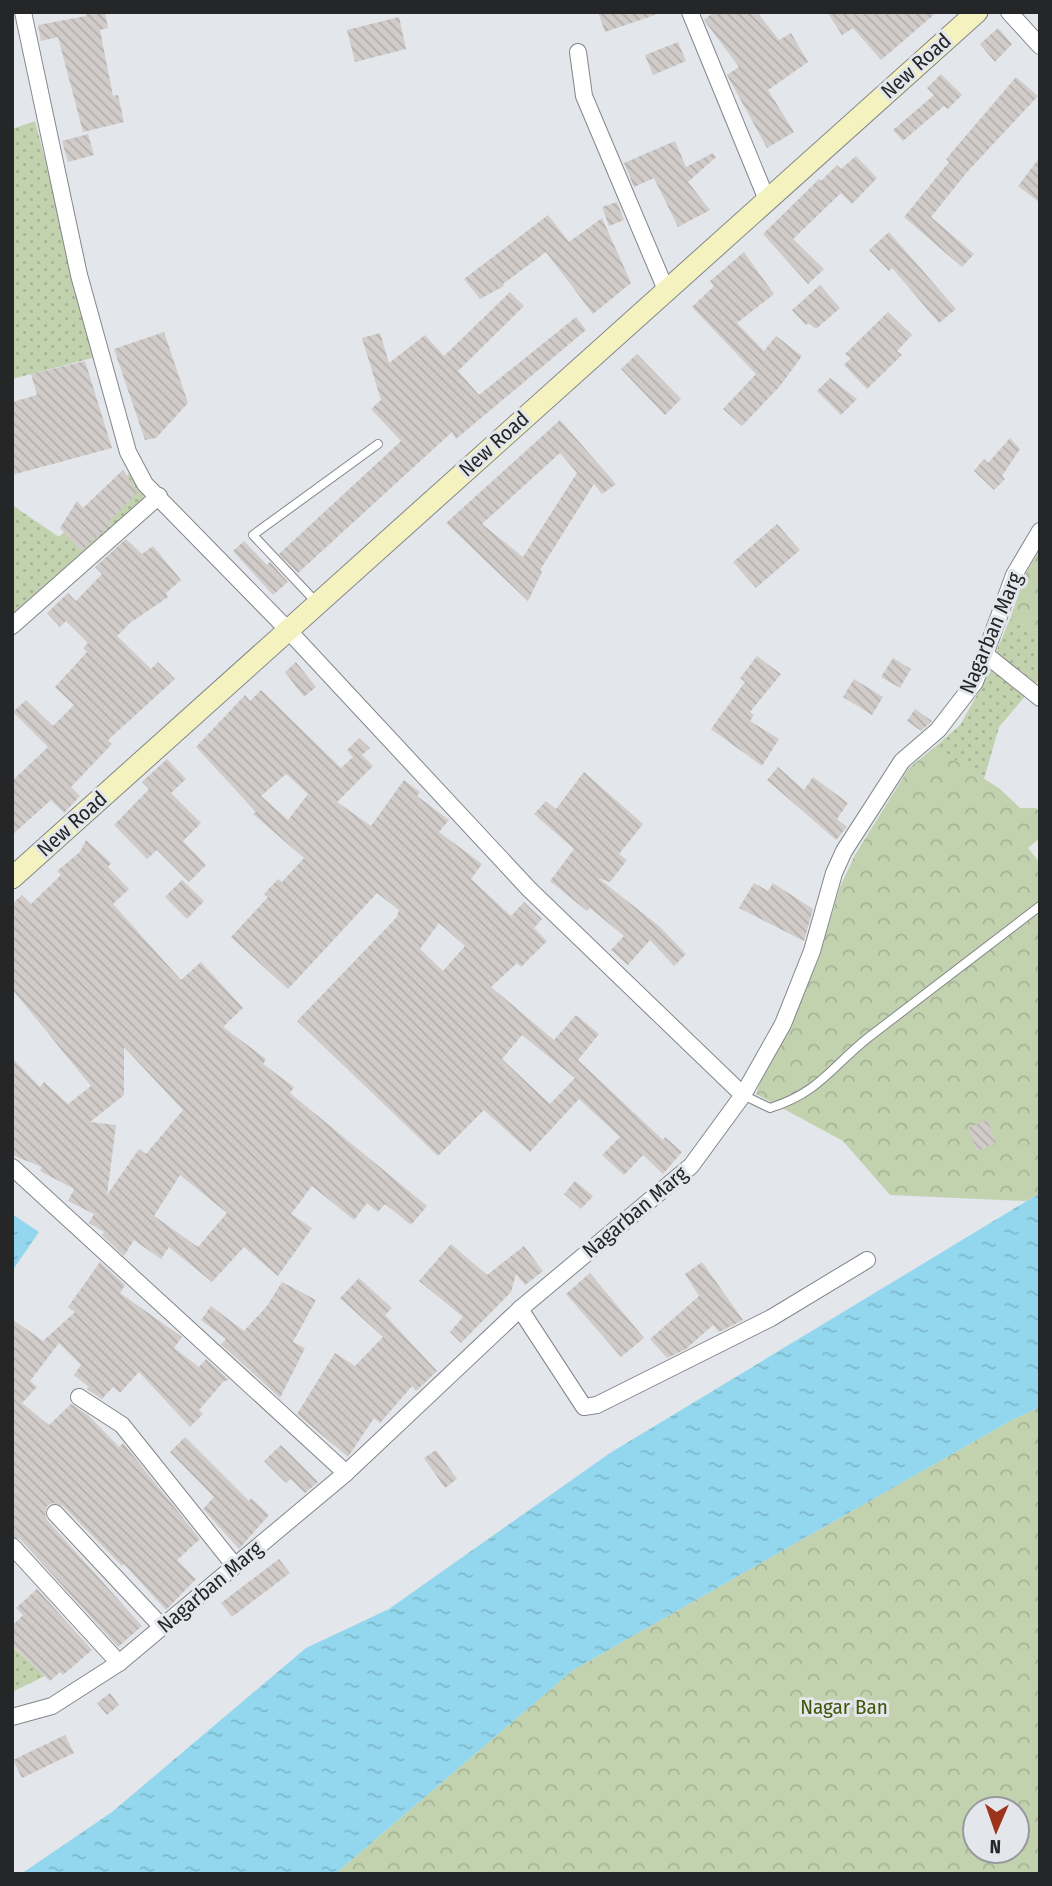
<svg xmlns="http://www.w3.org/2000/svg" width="1052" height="1886" viewBox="0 0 1052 1886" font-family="'Fira Sans Condensed',sans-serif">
  <defs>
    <pattern id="grass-dots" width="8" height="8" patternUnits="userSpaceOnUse" patternTransform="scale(1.75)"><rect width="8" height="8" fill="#c2d2ae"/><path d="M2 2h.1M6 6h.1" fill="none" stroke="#a7b496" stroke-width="1.8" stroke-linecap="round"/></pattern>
    <pattern id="forest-crowns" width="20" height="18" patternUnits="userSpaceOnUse" patternTransform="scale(1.75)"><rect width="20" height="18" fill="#c2d2ae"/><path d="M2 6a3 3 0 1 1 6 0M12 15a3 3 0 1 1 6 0" fill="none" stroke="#a7b496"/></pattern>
    <pattern id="water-ripples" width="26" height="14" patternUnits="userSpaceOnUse" patternTransform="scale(1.75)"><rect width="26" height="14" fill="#92d7ed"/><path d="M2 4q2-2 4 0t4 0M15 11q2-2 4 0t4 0" fill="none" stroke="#7eb8cb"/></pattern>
    <pattern id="building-back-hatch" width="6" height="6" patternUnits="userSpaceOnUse" patternTransform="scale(1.75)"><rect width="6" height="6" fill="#d1ccc9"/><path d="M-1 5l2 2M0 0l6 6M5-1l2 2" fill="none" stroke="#b3afad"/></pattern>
  </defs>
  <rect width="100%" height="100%" fill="#e3e6eb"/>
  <g fill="url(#grass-dots)">
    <polygon points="35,121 96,357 12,379 12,129"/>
    <polygon points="130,473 143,489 144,500 12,619 12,505 59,537"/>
    <polygon points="1010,619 1040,632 1040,679 999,727 984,779 935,747 960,725 980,690"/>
    <polygon points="12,1646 45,1676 12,1692"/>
  </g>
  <g fill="url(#forest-crowns)" fill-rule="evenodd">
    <polygon points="1040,549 1040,632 1010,619 1026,573"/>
    <polygon points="935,747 1000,789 1020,808 1036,808 1040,813 1040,838 1028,848 1040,863 1040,1193 1026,1201 890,1195 843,1141 756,1094 764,1071 799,1005 823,944 840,887 855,855 909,768"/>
    <path d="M 1040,1407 L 1040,1874 L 335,1874 L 573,1670 L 1012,1420 ZM 975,1809 L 1017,1809 L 1017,1851 L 975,1851 Z"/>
  </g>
  <g fill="url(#water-ripples)">
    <polygon points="1040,1193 1040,1407 1012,1420 573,1670 335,1874 21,1874 112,1812 306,1648 389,1609 610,1453"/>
    <polygon points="12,1214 39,1232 12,1271"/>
  </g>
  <g fill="url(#building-back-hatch)" fill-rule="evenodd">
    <polygon points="85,12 105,12 108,28 100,30 113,96 118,95 124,122 83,132 58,37 41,41 38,25 86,16"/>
    <polygon points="598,12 655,12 655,15 605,32"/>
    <polygon points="714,12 757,12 779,40 791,33 808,62 768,90 794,132 767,148 727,75 739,67 704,20"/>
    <polygon points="827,12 937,12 881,60 853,28 842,35"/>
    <polygon points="399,17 406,49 355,62 347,30"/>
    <polygon points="998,28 1012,44 995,62 980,44"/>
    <polygon points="678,42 686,61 653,75 645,55"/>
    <polygon points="941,74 962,95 948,109 944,106 903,141 893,130 934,95 927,88"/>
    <polygon points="1016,77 1038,96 968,171 931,217 974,254 962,267 904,217 949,162 946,159"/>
    <polygon points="88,134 94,155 68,162 62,141"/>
    <polygon points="675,141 686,167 713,153 716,157 688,182 710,210 678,227 654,178 634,187 624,163"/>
    <polygon points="856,156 877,178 852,204 841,193 793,239 824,269 808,284 763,234 819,179 821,181 837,165 841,169"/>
    <polygon points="1040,157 1040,203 1018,186"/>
    <polygon points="617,202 624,220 609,226 602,207"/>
    <polygon points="548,215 569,242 602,218 631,283 593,314 546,252 503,284 504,286 480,299 464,279"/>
    <polygon points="889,232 956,309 939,323 892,268 889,271 869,250"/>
    <polygon points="744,252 774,294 737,323 764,351 776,336 802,356 780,386 742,426 723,409 756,374 692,307 714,286 710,281"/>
    <polygon points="820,285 840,308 816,329 808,323 806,325 792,310"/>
    <polygon points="510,292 524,306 458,371 479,395 576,317 586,330 456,439 452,432 298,573 279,554 401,441 371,409 381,400 362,338 380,333 389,363 425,335 444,356"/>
    <polygon points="888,312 912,335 897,351 902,355 867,389 844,365 851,358 845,354"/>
    <polygon points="164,332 188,403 156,438 145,440 114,349"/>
    <polygon points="637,354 681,399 665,415 621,369"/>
    <polygon points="85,361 112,448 12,475 12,402 37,395 31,374"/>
    <polygon points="830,378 857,399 841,415 817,391"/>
    <path d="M 560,420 L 616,484 L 602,494 L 594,484 L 540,570 L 542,572 L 528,601 L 446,523 ZM 560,453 L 577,473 L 523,557 L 482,524 Z"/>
    <polygon points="1010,438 1020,449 1002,476 1005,479 994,490 974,471 984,459 988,463"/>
    <polygon points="123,470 138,492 109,521 112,524 81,551 60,528 77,501 83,508"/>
    <polygon points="777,524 800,550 756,588 733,562"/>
    <polygon points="126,539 142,554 153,546 181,580 166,593 168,597 130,623 117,636 151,669 158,662 175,679 108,740 112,744 71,787 80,796 64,813 51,800 12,835 12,781 48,747 13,712 26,700 53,726 74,705 55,687 87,652 83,648 88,643 66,621 60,627 47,613 68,593 76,601 102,574 95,567"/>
    <polygon points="244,541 267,565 270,562 288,582 273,595 233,551"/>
    <polygon points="757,656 781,674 750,712 754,715 750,721 779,739 762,766 711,729 745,682 740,678"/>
    <polygon points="893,658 911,669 900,688 881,677"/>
    <polygon points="296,662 316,687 304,697 285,672"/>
    <polygon points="854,679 883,697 872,715 843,697"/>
    <path d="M 261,690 L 341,768 L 353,757 L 347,750 L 359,738 L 370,748 L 362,755 L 373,766 L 337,802 L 371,826 L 404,780 L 420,792 L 417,796 L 449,820 L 439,832 L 482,864 L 471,879 L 511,916 L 524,902 L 542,919 L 534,928 L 547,941 L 521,967 L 517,963 L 491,987 L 554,1040 L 576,1015 L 599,1034 L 578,1060 L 663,1140 L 665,1137 L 682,1152 L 663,1174 L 643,1155 L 624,1175 L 602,1155 L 620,1137 L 579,1099 L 530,1152 L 484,1110 L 438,1156 L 297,1021 L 397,917 L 399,910 L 377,893 L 288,989 L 231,937 L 268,897 L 264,894 L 278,879 L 282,882 L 304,858 L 253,814 L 256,812 L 196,747 L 245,695 L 250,701 ZM 286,774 L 308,794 L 288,820 L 261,796 ZM 439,923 L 465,946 L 443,971 L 420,949 ZM 522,1035 L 575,1078 L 550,1104 L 502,1059 Z"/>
    <polygon points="915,709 932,721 921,731 907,721"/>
    <polygon points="167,759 186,779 171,793 201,823 183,841 206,865 189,882 157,850 147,859 114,825 149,789 142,782"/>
    <polygon points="778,767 804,790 813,777 848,803 837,819 847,827 836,840 767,780"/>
    <polygon points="584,772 643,824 619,854 627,860 610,882 598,878 659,926 686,954 674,966 650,940 628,965 611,950 624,936 590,908 587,911 550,881 574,849 534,814 546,801 556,809"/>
    <path d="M 86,840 L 111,863 L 108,867 L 129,889 L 113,904 L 181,980 L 201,962 L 243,1008 L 223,1027 L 266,1059 L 263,1064 L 294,1087 L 290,1093 L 427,1206 L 411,1225 L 385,1204 L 378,1212 L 367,1203 L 354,1220 L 312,1186 L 291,1214 L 312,1228 L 278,1276 L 244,1247 L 212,1282 L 169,1247 L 161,1259 L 134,1240 L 124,1256 L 102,1235 L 104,1232 L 89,1223 L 94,1214 L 68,1201 L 74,1189 L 40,1171 L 42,1167 L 12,1155 L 12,1058 L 40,1087 L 44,1082 L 68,1104 L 91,1086 L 12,989 L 12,904 L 22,895 L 31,904 L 61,875 L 57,871 L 80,852 ZM 124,1047 L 183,1110 L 146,1154 L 139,1149 L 107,1195 L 116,1125 L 90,1122 L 124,1095 ZM 180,1175 L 227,1213 L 198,1247 L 154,1216 Z"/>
    <polygon points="182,880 204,901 187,919 165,897"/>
    <polygon points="754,883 768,891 773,883 813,909 804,941 739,908"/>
    <polygon points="987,1120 996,1143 977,1151 968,1128"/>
    <polygon points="575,1181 593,1196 581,1209 564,1194"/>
    <polygon points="451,1244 487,1275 524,1246 543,1271 525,1285 516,1274 511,1292 461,1343 450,1332 463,1317 419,1281"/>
    <polygon points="100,1262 125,1285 120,1293 182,1337 174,1348 199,1367 206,1359 229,1380 224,1381 199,1410 203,1414 190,1427 139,1372 120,1393 113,1387 102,1399 87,1389 89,1387 74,1375 81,1365 59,1343 30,1381 37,1387 22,1403 49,1425 71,1404 88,1415 119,1447 123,1443 200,1539 177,1560 196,1579 166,1610 124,1564 122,1566 63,1506 53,1503 47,1506 45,1515 47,1520 142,1626 118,1647 20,1539 12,1536 12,1319 43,1341 75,1312 68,1307"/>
    <polygon points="702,1262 743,1320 719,1332 713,1325 686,1349 667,1358 650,1339 699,1296 685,1274"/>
    <polygon points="590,1273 644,1338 621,1357 566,1294"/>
    <polygon points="359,1278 392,1308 385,1315 437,1371 416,1391 412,1386 380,1423 374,1418 348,1457 297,1414 335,1353 355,1366 383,1337 340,1298"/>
    <polygon points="282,1282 316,1300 293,1342 305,1348 280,1398 221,1344 226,1339 201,1320 211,1306 244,1331 267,1306"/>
    <polygon points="185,1437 249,1501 251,1498 269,1515 239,1549 203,1509 214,1497 170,1452"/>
    <polygon points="281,1445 318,1482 305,1493 291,1479 286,1483 264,1461"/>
    <polygon points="436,1450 457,1479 445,1488 424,1458"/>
    <polygon points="279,1559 290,1573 232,1617 221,1603"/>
    <polygon points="37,1589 92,1650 63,1675 60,1672 50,1681 12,1645 12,1626 23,1615 16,1608"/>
    <polygon points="110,1693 119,1705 107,1715 97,1703"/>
    <polygon points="65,1735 74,1753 22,1778 13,1760"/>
  </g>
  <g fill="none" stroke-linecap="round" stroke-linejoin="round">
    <g stroke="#83868b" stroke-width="10">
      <g id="lane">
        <polyline points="317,603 253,535 378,444"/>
        <path d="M 743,1095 L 770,1108 C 820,1092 831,1067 869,1037 C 926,993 983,949 1040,906"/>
      </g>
    </g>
    <g stroke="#83868b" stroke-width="18">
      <g id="street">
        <polyline points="23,12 79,275 128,452 145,484 287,629 529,889 743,1095"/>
        <polyline points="690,12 767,200"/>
        <polyline points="1009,12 1040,46"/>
        <polyline points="578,52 584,96 666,290"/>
        <polyline points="12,626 159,496"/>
        <polyline points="985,654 1040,698"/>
        <polyline points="12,1167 346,1473"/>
        <polyline points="520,1309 584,1407 597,1405 771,1318 867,1260"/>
        <polyline points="79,1397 122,1425 235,1566"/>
        <polyline points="55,1513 162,1627"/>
        <polyline points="12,1546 119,1663"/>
        <polyline points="12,1717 52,1706 119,1663 346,1473 520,1309 691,1166 743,1095 783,1024 812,951 834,873 844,851 902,761 938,730 975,682 1014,575 1040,531"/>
      </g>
    </g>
    <g stroke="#83868b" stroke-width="23">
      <polyline id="secondary" points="12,878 977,12"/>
    </g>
    <use href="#lane" stroke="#fff" stroke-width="8"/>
    <use href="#street" stroke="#fff" stroke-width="16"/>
    <use href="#secondary" stroke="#f4f2be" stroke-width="21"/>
  </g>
  <g text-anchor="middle" stroke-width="6" stroke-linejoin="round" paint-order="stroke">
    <g font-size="21" fill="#252628" stroke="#e3e6eb">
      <text transform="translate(916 66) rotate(-42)" y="7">New Road</text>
      <text transform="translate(494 444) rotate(-42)" y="7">New Road</text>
      <text transform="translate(991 633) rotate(-67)" y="7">Nagarban Marg</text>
      <text transform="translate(72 824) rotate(-42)" y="7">New Road</text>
      <text transform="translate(635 1212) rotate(-40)" y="7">Nagarban Marg</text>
      <text transform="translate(210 1587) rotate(-40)" y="7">Nagarban Marg</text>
    </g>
    <g font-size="21" fill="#3e5808" stroke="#e3e6eb">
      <text x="844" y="1714">Nagar Ban</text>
    </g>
  </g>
  <rect width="1052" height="1886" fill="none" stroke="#252628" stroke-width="28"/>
  <g transform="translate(996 1830) rotate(182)"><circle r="33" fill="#e3e6eb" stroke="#97999d" stroke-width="2"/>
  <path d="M0-5L12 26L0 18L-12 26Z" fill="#9c331a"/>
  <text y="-10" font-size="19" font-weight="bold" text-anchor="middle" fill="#252628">N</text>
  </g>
</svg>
